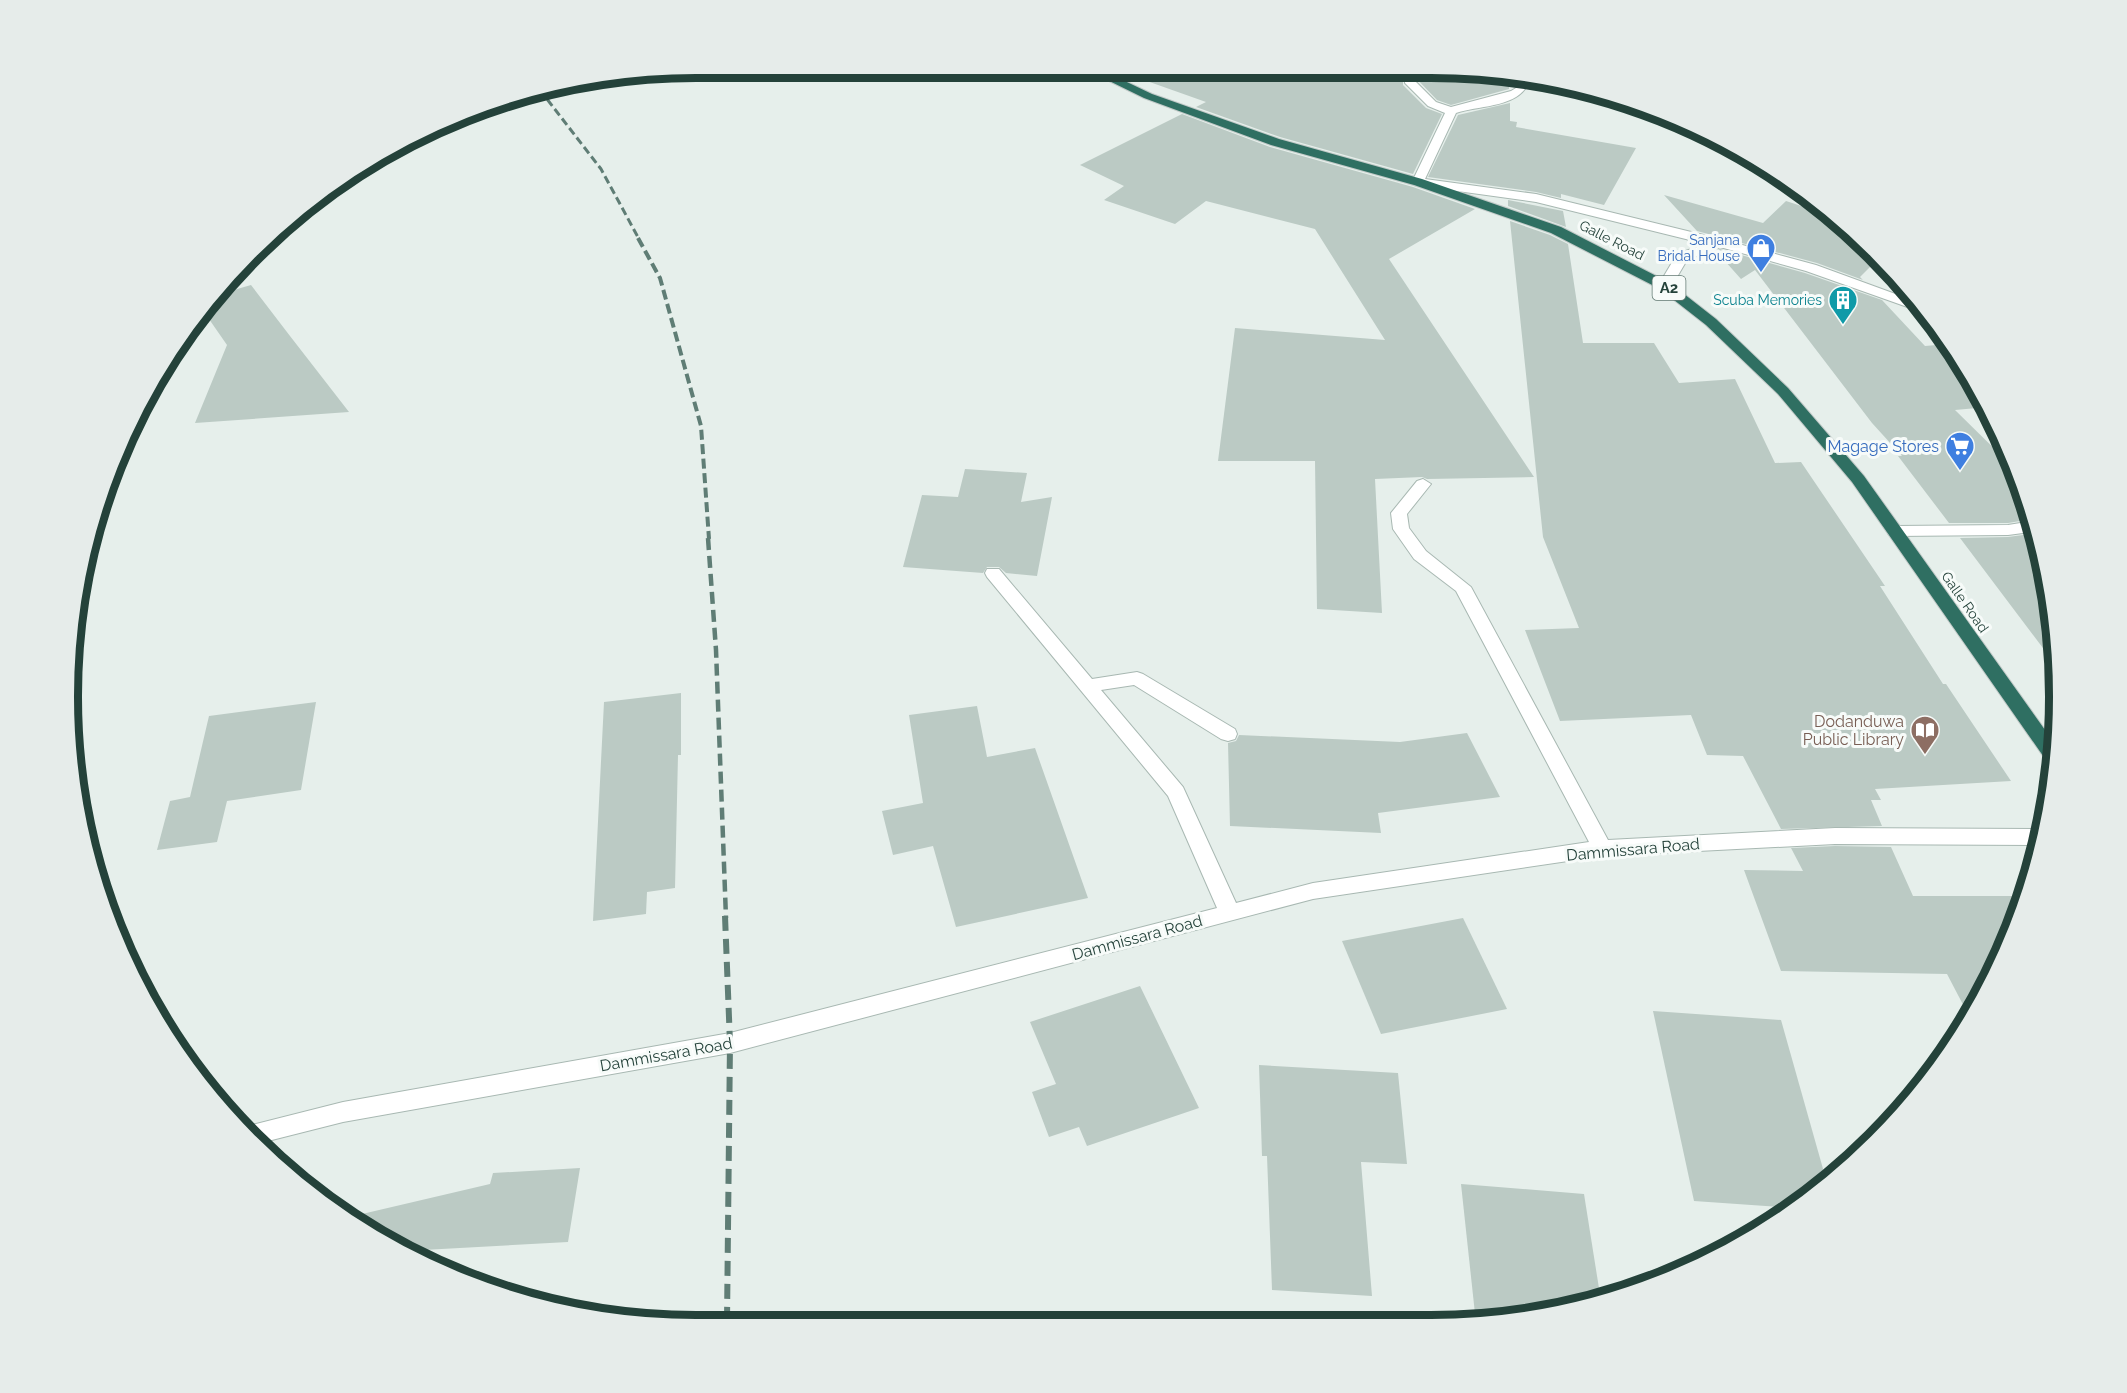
<svg xmlns="http://www.w3.org/2000/svg" width="2127" height="1393" viewBox="0 0 2127 1393" font-family="Raleway,sans-serif">
  <rect width="100%" height="100%" fill="#e6efeb"/>
  <g fill="#bbcac4">
    <polygon points="1146,73 1509,73 1509,89 1451,105 1437,100 1415,77 1403,77 1403,85 1426,108 1442,114 1413,174 1280,137 1196,107 1206,102 1144,80"/>
    <polygon points="1510,103 1510,121 1517,122 1516,127 1636,148 1604,205 1561,194 1561,198 1536,192 1428,177 1458,115"/>
    <polygon points="1182,114 1270,147 1413,187 1475,209 1389,259 1534,477 1427,479 1422,477 1375,479 1382,613 1317,609 1315,461 1218,461 1235,328 1385,340 1315,229 1206,201 1175,224 1104,200 1124,186 1080,165"/>
    <polygon points="1664,195 1763,223 1786,201 1838,218 1878,259 1860,277 1863,280 1817,263 1697,231"/>
    <polygon points="1508,200 1563,211 1566,227 1508,206"/>
    <polygon points="1510,221 1550,235 1568,244 1583,343 1654,343 1679,383 1735,379 1775,463 1801,462 1885,586 1880,586 1943,684 1946,684 2011,781 1875,789 1881,800 1871,800 1882,826 1781,829 1743,756 1707,755 1691,715 1560,721 1525,630 1579,628 1543,537"/>
    <polygon points="1720,249 1805,273 1882,300 1925,346 1948,344 1988,407 1955,410 2013,467 2032,519 2008,523 1949,523 1898,456 1902,456 1872,423 1755,270 1741,279 1716,251"/>
    <polygon points="251,285 290,336 349,412 195,423 227,345 202,309 213,296"/>
    <polygon points="965,469 1027,473 1021,502 1052,497 1037,576 1006,573 999,567 987,567 983,573 903,567 922,495 958,497"/>
    <polygon points="2038,533 2058,655 2058,668 1960,538 2008,537"/>
    <polygon points="681,693 681,755 678,755 675,888 647,892 646,914 593,921 604,702"/>
    <polygon points="316,702 301,790 227,801 217,842 157,850 170,801 190,797 209,716"/>
    <polygon points="977,706 987,757 1035,748 1088,898 956,927 933,846 893,855 882,811 923,803 909,715"/>
    <polygon points="1467,733 1500,797 1378,813 1381,833 1230,826 1228,743 1236,741 1239,735 1400,742"/>
    <polygon points="1835,846 1891,847 1913,896 2027,896 1970,1018 1947,974 1781,971 1744,870 1803,871 1791,848"/>
    <polygon points="1463,918 1507,1009 1381,1034 1342,941"/>
    <polygon points="1140,986 1199,1108 1087,1146 1079,1127 1049,1137 1032,1092 1056,1084 1030,1022"/>
    <polygon points="1653,1011 1781,1020 1827,1183 1814,1195 1793,1208 1694,1201"/>
    <polygon points="1259,1065 1398,1073 1407,1164 1361,1162 1372,1296 1272,1290 1267,1156 1262,1156"/>
    <polygon points="580,1168 568,1242 405,1251 345,1218 490,1184 493,1173"/>
    <polygon points="1461,1184 1584,1194 1601,1301 1476,1323"/>
  </g>
  <g fill="none" stroke-linecap="round" stroke-linejoin="round">
    <g stroke="#a8b8b2" stroke-width="2">
      <g id="minor">
        <path d="M 1520,75 L 1530,78 C 1523,108 1480,105 1456,113 L 1425,179 L 1536,194 L 1724,240 L 1816,265 L 1920,303 L 1930,315 L 1806,271 L 1720,247 L 1687,260 L 1670,289 L 1660,289 L 1658,286 L 1677,254 L 1706,244 L 1536,202 L 1414,185 L 1412,182 L 1445,113 L 1428,106 L 1405,83 L 1405,79 L 1413,79 L 1436,102 L 1451,107 L 1511,91 L 1516,88 Z"/>
        <polygon points="1423,479 1431,484 1407,514 1409,528 1426,551 1471,587 1608,840 1835,828 2040,829 2042,830 2039,845 1835,844 1602,856 1313,899 730,1053 343,1122 256,1144 240,1128 343,1102 730,1033 1217,908 1168,796 987,577 985,573 987,569 999,569 1092,679 1137,672 1143,674 1235,729 1237,734 1235,739 1228,741 1221,739 1134,685 1101,690 1183,787 1236,903 1313,883 1589,842 1456,591 1414,559 1393,529 1391,513 1417,481"/>
        <polygon points="2033,521 2037,531 2008,535 1895,536 1889,535 1887,531 1889,527 1895,526 2008,525"/>
      </g>
    </g>
    <g stroke="#c2cac8" stroke-width="2">
      <polygon id="highway" points="1093,73 1108,73 1152,94 1279,139 1422,179 1561,227 1670,283 1716,319 1788,388 1864,476 2055,744 2055,765 2048,763 1852,482 1778,394 1706,325 1660,289 1551,233 1414,185 1271,145 1144,98"/>
    </g>
    <use href="#minor" fill="#fff" fill-rule="evenodd"/>
    <use href="#highway" fill="#2f6f62" fill-rule="evenodd"/>
    <polyline stroke="#5f7d75" stroke-width="3" stroke-dasharray="8 4" stroke-linecap="butt" points="540,90 601,169 639,239"/>
    <polyline stroke="#5f7d75" stroke-width="4" stroke-dasharray="10 4.5" stroke-linecap="butt" points="638,238 660,278 701,426 709,539"/>
    <polyline stroke="#5f7d75" stroke-width="4.5" stroke-dasharray="12 6" stroke-linecap="butt" points="708,538 716,650 726,918"/>
    <polyline stroke="#5f7d75" stroke-width="6" stroke-dasharray="15 8" stroke-linecap="butt" points="725,916 730,1043 727,1321"/>
  </g>
  <defs>
    <g id="shop-pin" transform="scale(1.5)"><path d="M0 17L-7.5 6A9.5 9.5 0 1 1 7.5 6Z" fill="#3f7fe0" stroke="#f7fbf9"/><path d="M-5-2.5h2.3a2.7 3.5 0 0 1 5.4 0H5L5.5 6h-11ZM-1.5-2.5h3a1.5 2.3 0 0 0-3 0Z" fill="#fff"/></g>
    <g id="building-pin" transform="scale(1.5)"><path d="M0 17L-7.5 6A9.5 9.5 0 1 1 7.5 6Z" fill="#0f9aa8" stroke="#f7fbf9"/><path d="M-4-6H4V6H1V3H-1V6H-4ZM-2.5-4.3h1.7v1.8h-1.7ZM.8-4.3h1.7v1.8H.8ZM-2.5-1h1.7V.8h-1.7ZM.8-1h1.7V.8H.8Z" fill="#fff"/></g>
    <g id="supermarket-pin" transform="scale(1.5)"><path d="M0 17L-7.5 6A9.5 9.5 0 1 1 7.5 6Z" fill="#3f7fe0" stroke="#f7fbf9"/><path d="M-6-5.5h2.5l.6 2H6L4.5 2H-2.5L-4.4-4H-6ZM-1.5 3.2a1.3 1.3 0 1 0 .1 0ZM3 3.2a1.3 1.3 0 1 0 .1 0Z" fill="#fff"/></g>
    <g id="library-pin" transform="scale(1.5)"><path d="M0 17L-7.5 6A9.5 9.5 0 1 1 7.5 6Z" fill="#8d6e63" stroke="#f7fbf9"/><path d="M-6-4Q-3-5.5-.7-3.5V5Q-3 3-6 4ZM6-4Q3-5.5 .7-3.5V5Q3 3 6 4Z" fill="#fff"/></g>
  </defs>
  <g fill-rule="evenodd">
    <use href="#shop-pin" x="1761" y="248"/>
    <use href="#building-pin" x="1843" y="300"/>
    <use href="#supermarket-pin" x="1960" y="446"/>
    <use href="#library-pin" x="1925" y="730"/>
  </g>
  <g text-anchor="middle" stroke-width="6" stroke-linejoin="round" paint-order="stroke">
    <g font-size="14" fill="#24423a" stroke="#f7fbf9">
      <text transform="translate(1612 240) rotate(27)" y="5">Galle Road</text>
      <text transform="translate(1965 602) rotate(55)" y="5">Galle Road</text>
    </g>
    <g font-size="14" fill="#366cbe" stroke="#f7fbf9" text-anchor="end">
      <text x="1740" y="245">Sanjana<tspan x="1740" dy="16">Bridal House</tspan></text>
    </g>
    <g font-size="14" fill="#0d838f" stroke="#f7fbf9" text-anchor="end">
      <text x="1822" y="305">Scuba Memories</text>
    </g>
    <rect fill="#f7fbf9" stroke="#637a73" stroke-width="1.5" x="1652.5" y="276" width="33" height="24" rx="4.5"/>
    <g font-size="15" font-weight="bold" fill="#24423a">
      <text x="1669" y="293">A2</text>
    </g>
    <g font-size="16" fill="#366cbe" stroke="#f7fbf9" text-anchor="end">
      <text x="1939" y="452">Magage Stores</text>
    </g>
    <g font-size="16" fill="#785e54" stroke="#f7fbf9" text-anchor="end">
      <text x="1904" y="727">Dodanduwa<tspan x="1904" dy="18">Public Library</tspan></text>
    </g>
    <g font-size="16" fill="#24423a" stroke="#f7fbf9">
      <text transform="translate(1633 849) rotate(-5)" y="6">Dammissara Road</text>
      <text transform="translate(1137 937) rotate(-15)" y="6">Dammissara Road</text>
      <text transform="translate(666 1054) rotate(-10)" y="6">Dammissara Road</text>
    </g>
  </g>
  <path d="M0 0H2127V1393H0ZM696 78H1431A618 618 0 0 1 2049 696V697A618 618 0 0 1 1431 1315H696A618 618 0 0 1 78 697V696A618 618 0 0 1 696 78Z" fill="#e6ecea" fill-rule="evenodd"/>
  <path fill="none" stroke="#24423a" stroke-width="8" d="M696 78H1431A618 618 0 0 1 2049 696V697A618 618 0 0 1 1431 1315H696A618 618 0 0 1 78 697V696A618 618 0 0 1 696 78Z"/>
</svg>
